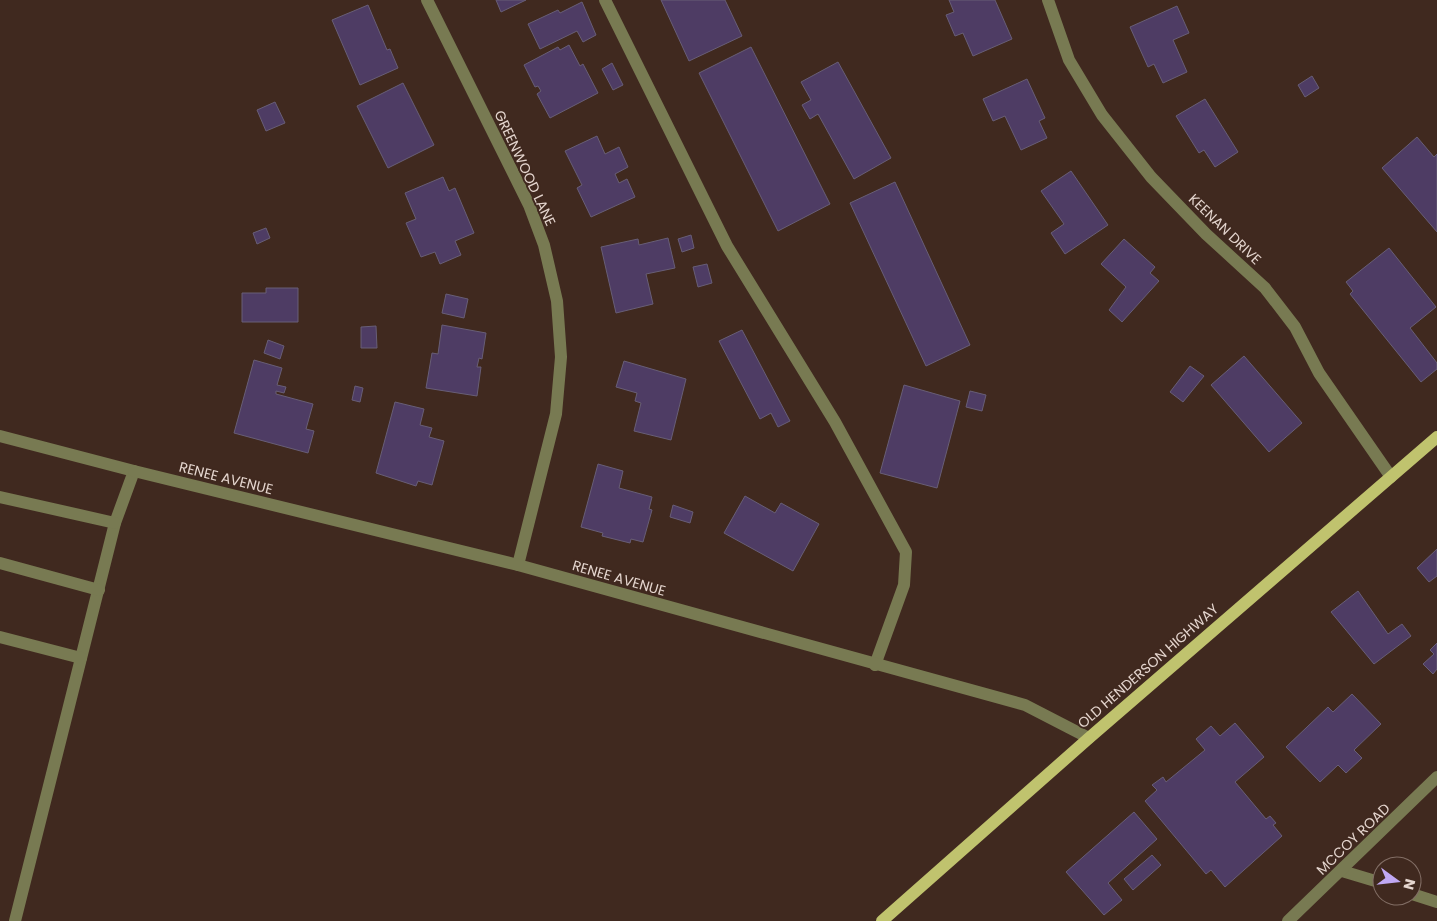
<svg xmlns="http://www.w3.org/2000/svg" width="1437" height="921" viewBox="0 0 1437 921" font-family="Poppins,sans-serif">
  <rect width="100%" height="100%" fill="#40291f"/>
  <g fill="#4e3c64" stroke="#685e76">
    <polygon points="496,0 526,0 501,12"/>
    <polygon points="661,0 725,0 742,36 689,61"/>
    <polygon points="949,0 995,0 1012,39 973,56 963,33 955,36 946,15 954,12"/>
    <polygon points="582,2 596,35 583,42 577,31 540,49 528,24 558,10 560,13"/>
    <polygon points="368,5 387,50 390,49 398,68 360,85 332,20"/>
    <polygon points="1177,6 1189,33 1173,40 1187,72 1163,83 1154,64 1148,67 1130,27"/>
    <polygon points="569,45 580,66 583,64 598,93 550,118 537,94 541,91 538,86 535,87 524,65 558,47 560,50"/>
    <polygon points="751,47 830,204 778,231 699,73"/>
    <polygon points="838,62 891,158 854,179 818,114 810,119 802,105 811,100 801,82"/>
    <polygon points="612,63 623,85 613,90 602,69"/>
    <polygon points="1312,76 1319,88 1305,97 1298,85"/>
    <polygon points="1027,79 1045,118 1039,121 1047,138 1021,150 1005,116 993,121 983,99"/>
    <polygon points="403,83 434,145 388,168 357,106"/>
    <polygon points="1205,99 1238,152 1215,167 1204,150 1199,153 1176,116"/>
    <polygon points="275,102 285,123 266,131 257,110"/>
    <polygon points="597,136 605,154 619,147 628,167 615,174 619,183 627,179 635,197 591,217 577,188 582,185 565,151"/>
    <polygon points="1417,137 1434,157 1437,154 1437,232 1382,168"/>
    <polygon points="1071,171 1108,225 1065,254 1051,233 1064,224 1041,191"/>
    <polygon points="443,177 449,191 455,188 474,233 455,241 461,255 440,264 435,252 421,257 406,223 416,219 405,193"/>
    <polygon points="895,182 970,345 926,366 850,203"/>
    <polygon points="266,228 270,238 257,244 253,233"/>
    <polygon points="691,235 694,248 682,252 678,239"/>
    <polygon points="668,238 675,268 646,274 653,304 616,313 601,247 638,239 639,245"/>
    <polygon points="1124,239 1155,267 1150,273 1159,281 1122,322 1109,310 1126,287 1101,264"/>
    <polygon points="1389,248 1436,307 1410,328 1437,363 1437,369 1421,382 1350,294 1353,291 1346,282"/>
    <polygon points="707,264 712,283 698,287 693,267"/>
    <polygon points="266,288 298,288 298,322 242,322 242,293 266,293"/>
    <polygon points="446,294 468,299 464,318 442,313"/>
    <polygon points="442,325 486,333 482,359 479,358 477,367 481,367 477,396 426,388 432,353 438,354"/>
    <polygon points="376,326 377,348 361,348 361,327"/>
    <polygon points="742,330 790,421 778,427 771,413 760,419 719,341"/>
    <polygon points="268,340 284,346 280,359 264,353"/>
    <polygon points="1244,356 1302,423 1269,452 1211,385"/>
    <polygon points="254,360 282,368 277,385 286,387 284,393 276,391 276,394 313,404 306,429 314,431 308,453 234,433"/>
    <polygon points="624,361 686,379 671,440 634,431 641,403 635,401 637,393 616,387"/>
    <polygon points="1190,366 1204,376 1183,402 1170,392"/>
    <polygon points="904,385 960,401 937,488 880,473"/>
    <polygon points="355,386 363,388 360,402 352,400"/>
    <polygon points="970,391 986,395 982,411 966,407"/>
    <polygon points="395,402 424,409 420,425 432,428 429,437 444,441 432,485 418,481 416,486 376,473"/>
    <polygon points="598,464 623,471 619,488 652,497 649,509 652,510 643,542 631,539 630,543 602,536 603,533 581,527"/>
    <polygon points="745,496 775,513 781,503 819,524 793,571 724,533"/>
    <polygon points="673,505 693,512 690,523 670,517"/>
    <polygon points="1437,549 1437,576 1429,582 1417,568"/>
    <polygon points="1358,591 1388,634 1402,624 1411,636 1374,664 1331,612"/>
    <polygon points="1437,643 1437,669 1433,674 1423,664 1434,654 1430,650"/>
    <polygon points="1352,694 1381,724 1354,750 1362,758 1346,773 1338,765 1320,782 1286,747 1328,707 1333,712"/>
    <polygon points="1235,723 1264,757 1235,782 1266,819 1270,816 1276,823 1273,825 1282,836 1225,887 1211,870 1206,874 1145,801 1157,790 1152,785 1163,777 1166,782 1205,750 1196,739 1211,726 1220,736"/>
    <polygon points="1134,812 1157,839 1108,883 1122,900 1104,915 1066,872"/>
    <polygon points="1152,855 1161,865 1133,890 1124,879"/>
  </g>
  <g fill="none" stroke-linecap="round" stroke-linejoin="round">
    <g stroke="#787a52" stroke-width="12">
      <polyline points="427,0 529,205 544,245 557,301 561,357 556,414 518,565"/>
      <polyline points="605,0 727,246 835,422 906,552 904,585 875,665"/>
      <polyline points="1048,0 1069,60 1102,115 1151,177 1206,234 1265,288 1295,327 1319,373 1391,477"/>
      <polyline points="0,436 134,471 115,523 15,921"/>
      <polyline points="134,471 518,565 1025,705 1089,738"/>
      <polyline points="0,497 115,523"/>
      <polyline points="0,563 99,590"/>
      <polyline points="0,637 81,658"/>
      <polyline points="1342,871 1382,883"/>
      <polyline points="1412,894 1437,902"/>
      <polyline points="1288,921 1437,777"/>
    </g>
    <polyline stroke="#c0c36e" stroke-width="12" points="882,921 1089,738 1437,437"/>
  </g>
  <g text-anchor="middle" stroke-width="4" stroke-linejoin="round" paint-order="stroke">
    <g font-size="14" fill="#e5d6cf" stroke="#40291f">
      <text transform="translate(525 168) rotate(65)" y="5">GREENWOOD LANE</text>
      <text transform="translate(1225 229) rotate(44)" y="5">KEENAN DRIVE</text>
      <text transform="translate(226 478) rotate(14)" y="5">RENEE AVENUE</text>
      <text transform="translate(619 578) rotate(16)" y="5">RENEE AVENUE</text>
      <text transform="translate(1148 666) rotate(-41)" y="5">OLD HENDERSON HIGHWAY</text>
      <text transform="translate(1353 839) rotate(-44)" y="5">MCCOY ROAD</text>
    </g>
  </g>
  <g transform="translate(1397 881) rotate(105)"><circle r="24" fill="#40291f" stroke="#826e65"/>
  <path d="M0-4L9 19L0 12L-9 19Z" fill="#c0a8f3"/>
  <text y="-8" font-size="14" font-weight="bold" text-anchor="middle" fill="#e5d6cf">N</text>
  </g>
</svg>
